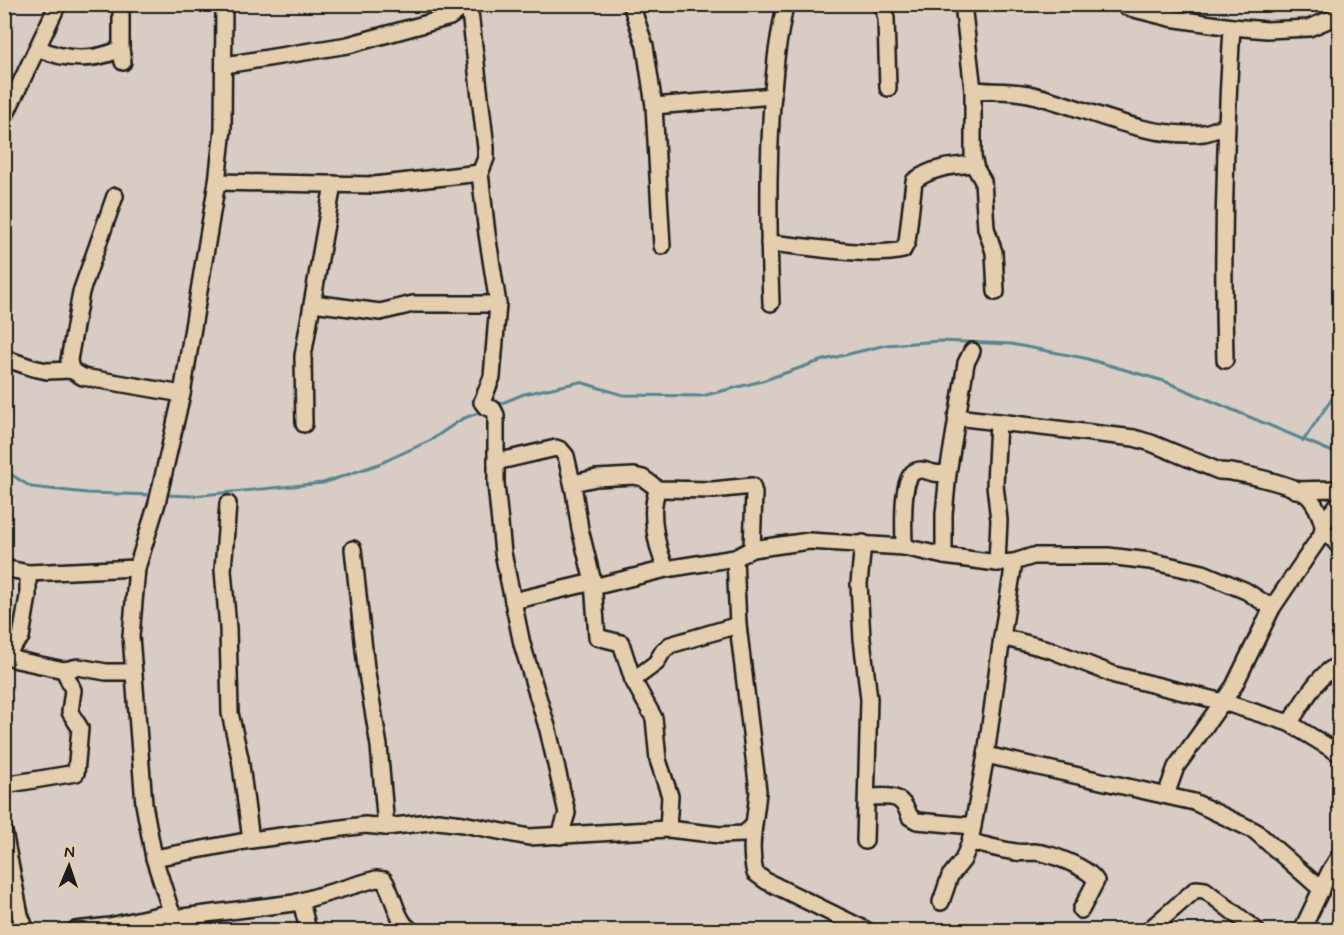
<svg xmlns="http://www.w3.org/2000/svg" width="1344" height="935" viewBox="0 0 1344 935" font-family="Mynerve,sans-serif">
  <rect width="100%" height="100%" fill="#d8ccc4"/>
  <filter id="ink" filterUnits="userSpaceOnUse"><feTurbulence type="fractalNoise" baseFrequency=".0167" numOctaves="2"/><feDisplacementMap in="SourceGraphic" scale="12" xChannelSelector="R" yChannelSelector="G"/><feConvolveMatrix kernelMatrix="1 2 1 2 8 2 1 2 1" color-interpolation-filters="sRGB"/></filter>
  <g filter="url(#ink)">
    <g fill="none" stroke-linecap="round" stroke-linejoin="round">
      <g stroke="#56858f" stroke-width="3">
        <polyline points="497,405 524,394 580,382 623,395 702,396 762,381 820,361 886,345 940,341 1011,344 1084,358 1164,381 1340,455"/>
        <polyline points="1303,441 1340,387"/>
        <polyline points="4,470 31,487 87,493 155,495"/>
        <polyline points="165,495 192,496 323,483 379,464 431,440 462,419 483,411"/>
      </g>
      <g stroke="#1c1c1c" stroke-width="20">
        <g id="minor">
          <polyline points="121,4 121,49 123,62"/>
          <polyline points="469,4 486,148 486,158 480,173 487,234 498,304 492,377 482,402 486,407 493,409 496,415 496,484 503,553 522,644 548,730 567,813 560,836"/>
          <polyline points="631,4 645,46 654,106 662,246"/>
          <polyline points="883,4 886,19 888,88"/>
          <polyline points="963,4 973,90 973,157 976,169 983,181 986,228 994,252 996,292"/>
          <polyline points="1126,4 1126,7 1170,18 1232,27 1267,30 1309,28 1340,15"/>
          <path d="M 38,48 C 65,61 94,61 121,49"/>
          <polyline points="225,65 348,45 450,17 468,4"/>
          <path d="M 973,90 C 992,92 1014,90 1033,95 C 1087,108 1146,140 1204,133 C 1211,132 1219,128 1226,126"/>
          <polyline points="654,106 773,96"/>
          <polyline points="4,118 58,4"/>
          <polyline points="217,182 374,185 480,173"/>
          <path d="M 769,243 C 805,246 870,258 903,250 L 907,242 L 914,181 C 932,167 952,166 974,164"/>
          <polyline points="313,303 380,312 413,304 498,304"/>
          <path d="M 771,303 C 768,222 767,139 776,59 C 778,41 782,23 785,4"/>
          <polyline points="4,358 33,368 47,371 71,370 83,377 182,394"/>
          <path d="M 1225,360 C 1222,249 1225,138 1232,27"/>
          <polyline points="71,370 69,360 81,292 115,196"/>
          <path d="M 956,417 L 1134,438 L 1151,443 L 1219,471 C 1236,471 1296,485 1308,496 C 1316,504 1320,514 1323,525"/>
          <polyline points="304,424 303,356 333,184"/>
          <polyline points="496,462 556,448 561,450 566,456 574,491 580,529 593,582 597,637 621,643 633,680 654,718 658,760 670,796 668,829"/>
          <polyline points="573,483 596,478 634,476 643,478 658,489 713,490 752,486 754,493 752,549"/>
          <path d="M 658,489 C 648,511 657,548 666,569"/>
          <polyline points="1295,490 1335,489 1340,493"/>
          <polyline points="228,504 223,570 228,628 230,713 240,758 251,840"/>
          <polyline points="1322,534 1331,537 1340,547"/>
          <polyline points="863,543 859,584 862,639 869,699 865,841"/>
          <path d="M 904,547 C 904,531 900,476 916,471 C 924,468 927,472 934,473 C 938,474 944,473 948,473"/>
          <polyline points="353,549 366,668 379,746 386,827"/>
          <polyline points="944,556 944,514 948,473 966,363 972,351"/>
          <path d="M 735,558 L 738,625 L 758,791 C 756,819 748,845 755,873 L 766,881 L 866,930"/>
          <polyline points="997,563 999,520 995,485 998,422"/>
          <polyline points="4,568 28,573 137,568"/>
          <polyline points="593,587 666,569 735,558 752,549 809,541 904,547 944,556 997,563 1014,562 1033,556 1108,556 1150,561 1203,573 1246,591 1272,608"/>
          <polyline points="513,601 593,582"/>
          <polyline points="1002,637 1051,650 1115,675 1223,702 1289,723 1340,754"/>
          <polyline points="7,654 17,660 64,670 78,667 106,672 132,672"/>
          <polyline points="4,655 21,637 28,596 28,573"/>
          <polyline points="633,680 656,663 663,651 670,645 738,625"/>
          <path d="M 1289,723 C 1304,703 1317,674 1340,664"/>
          <polyline points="986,755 1194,802 1255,831 1322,890"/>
          <polyline points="4,785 76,773 80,728 70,712 73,690 64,670"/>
          <path d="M 1166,795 L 1176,767 L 1234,686 L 1272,608 L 1322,534 C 1323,520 1331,513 1340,502"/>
          <path d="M 867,797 C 891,797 901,792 910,817 L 917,821 L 973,826"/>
          <polyline points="4,832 20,915 26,930"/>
          <path d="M 970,842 C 985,845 1000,850 1016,852 C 1022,853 1028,852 1034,852 C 1050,853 1088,867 1096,881 L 1081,910"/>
          <polyline points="154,858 251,840 365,825 386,827 438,821 463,824 529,837 668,829 720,835 744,834 752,827"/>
          <polyline points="301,901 308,930"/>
          <polyline points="941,902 950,876 963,860 970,842 986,755 1002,637 1014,562"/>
          <path d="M 174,918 L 294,903 L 376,879 L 384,880 C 394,895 396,921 411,930"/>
          <polyline points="75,930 110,926 172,912"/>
          <polyline points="177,930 154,858 144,804 131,636 137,568 157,503 182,394 217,182 223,129 224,4"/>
          <polyline points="1149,930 1196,889 1205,890 1256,930"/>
          <polyline points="1302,930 1329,873 1340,855"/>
        </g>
      </g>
      <use href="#minor" stroke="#e4cead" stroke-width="15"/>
    </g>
  </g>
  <rect width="1344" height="935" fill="none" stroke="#e4cead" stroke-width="24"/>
  <rect x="12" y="12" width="1320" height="911" fill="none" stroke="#1c1c1c" stroke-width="2" filter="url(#ink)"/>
  <g transform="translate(69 866) rotate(2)" stroke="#e4cead" stroke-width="4.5" paint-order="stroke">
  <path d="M0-4.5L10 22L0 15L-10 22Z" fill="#1c1c1c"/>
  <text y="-9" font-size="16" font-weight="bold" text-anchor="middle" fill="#1c1c1c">N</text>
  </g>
</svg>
